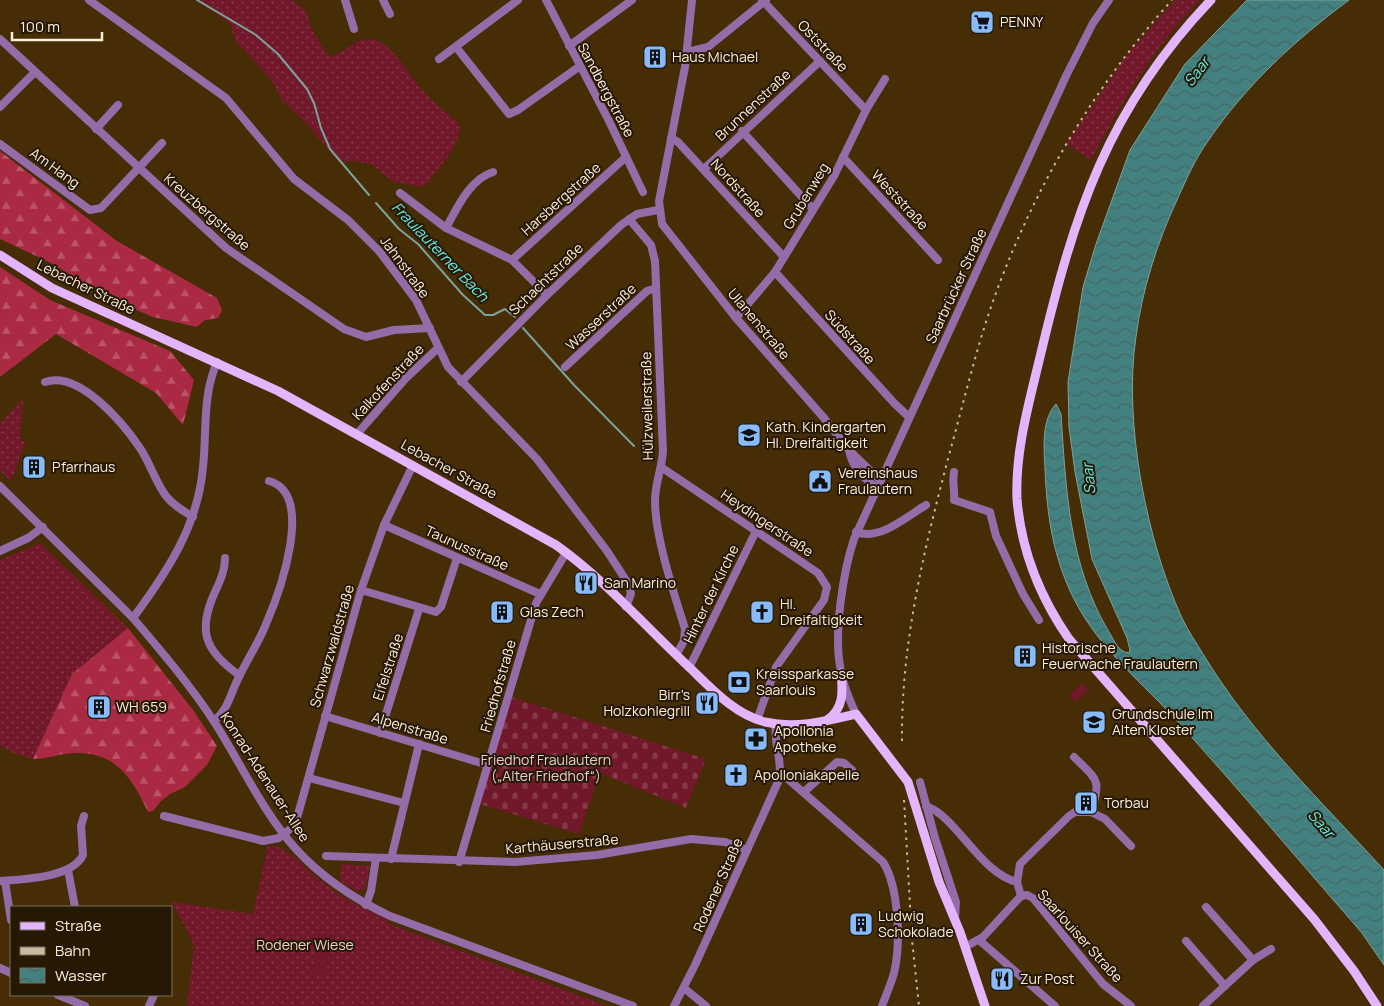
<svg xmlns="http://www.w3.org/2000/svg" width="1384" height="1006" viewBox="0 0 1384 1006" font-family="Manrope,sans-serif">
  <defs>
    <pattern id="grass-dots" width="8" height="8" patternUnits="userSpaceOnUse" patternTransform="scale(1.25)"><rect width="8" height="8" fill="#71182b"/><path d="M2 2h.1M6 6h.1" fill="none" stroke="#863a49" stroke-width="1.8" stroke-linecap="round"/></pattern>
    <pattern id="forest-firs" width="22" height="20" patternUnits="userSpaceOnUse" patternTransform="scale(1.25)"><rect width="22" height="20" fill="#aa2a44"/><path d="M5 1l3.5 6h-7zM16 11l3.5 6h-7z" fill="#bb5467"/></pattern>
    <pattern id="cemetery-stones" width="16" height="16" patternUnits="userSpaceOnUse" patternTransform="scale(1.25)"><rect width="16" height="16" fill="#71182b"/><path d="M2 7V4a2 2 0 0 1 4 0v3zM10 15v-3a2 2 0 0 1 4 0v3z" fill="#863a49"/></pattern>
    <pattern id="water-waves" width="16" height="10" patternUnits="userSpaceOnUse" patternTransform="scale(1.25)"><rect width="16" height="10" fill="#428180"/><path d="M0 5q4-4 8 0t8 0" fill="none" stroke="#466764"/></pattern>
  </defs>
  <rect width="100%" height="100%" fill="#462d06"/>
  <g fill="url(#grass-dots)">
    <path d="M 196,0 L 292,0 L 306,11 L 312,30 L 329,57 C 343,54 354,40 367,39 C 389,36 409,76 422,90 C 433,102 446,113 459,123 C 463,145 437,169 425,186 L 421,187 L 392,181 L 371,164 L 353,161 L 339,162 L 305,122 L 281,100 L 273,82 L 235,40 L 230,23 Z"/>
    <path d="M 1175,0 L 1200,0 C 1154,47 1122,102 1091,160 L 1066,144 L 1129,52 Z"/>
    <polygon points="23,398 20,440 26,442 11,481 0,471 0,424"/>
    <polygon points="40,543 128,628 72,675 33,759 13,753 0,745 0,560"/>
    <path d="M 268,845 C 292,849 303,867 321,881 C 341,898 364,909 388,920 L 387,923 L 607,1006 L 187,1006 L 194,945 L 172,902 L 253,914 Z"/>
    <polygon points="341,864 370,866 365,890 356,891 340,881"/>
  </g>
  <g fill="url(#forest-firs)">
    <polygon points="0,151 117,241 217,298 222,310 218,318 205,320 197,327 153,317 109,298 49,262 0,239"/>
    <polygon points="0,267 50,300 170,351 194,380 183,425 156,393 56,334 0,377"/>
    <path d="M 128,628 L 193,710 L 217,746 L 207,765 L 185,787 L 170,794 L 161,801 L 153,811 L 148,812 C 130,774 112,747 64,754 C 53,756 44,759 33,759 L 72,674 Z"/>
  </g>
  <polygon fill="url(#cemetery-stones)" points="511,697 706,759 686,808 600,773 579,834 480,804"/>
  <g fill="#71182b">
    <polygon points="1082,683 1088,690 1075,702 1069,695"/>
    <polygon points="318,933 332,935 326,975 312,973"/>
  </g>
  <path fill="url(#water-waves)" stroke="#7ba29b" d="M 1247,0 L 1349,0 C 1295,40 1246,85 1208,141 C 1195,159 1186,180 1177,200 C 1157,243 1142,290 1136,337 C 1123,422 1147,542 1182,618 C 1188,631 1196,642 1203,654 C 1252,735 1321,801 1384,870 L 1384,965 L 1362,933 C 1301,863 1242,793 1180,724 C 1143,683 1101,651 1075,601 C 1053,558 1047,516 1045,469 C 1044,449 1041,420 1056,404 L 1061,414 C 1066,490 1069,565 1109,632 C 1114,640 1118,652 1129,653 L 1130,650 L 1127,638 L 1092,559 L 1075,472 L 1069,427 L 1068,382 L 1083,287 L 1096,244 L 1130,150 L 1185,64 Z"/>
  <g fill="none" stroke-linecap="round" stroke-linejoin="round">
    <g stroke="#7ba29b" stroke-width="2">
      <polyline points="197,0 256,35 278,54 307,89 314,103 321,128 330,149 369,195"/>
      <polyline points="376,203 399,229 418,244 463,295 485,315 493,315 505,309 515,317"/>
      <polyline points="523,328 574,385 634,446"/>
    </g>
    <g stroke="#946ca8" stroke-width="8">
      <polyline points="89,0 226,98 294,179 348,220 379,251 416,300 448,367 537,459 607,551 629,585 631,594 626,607"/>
      <polyline points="345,0 354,29"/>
      <polyline points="383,0 390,14"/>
      <polyline points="546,0 609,121 643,192"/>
      <polyline points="692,0 685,67 659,201 662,224 736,318 824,418 849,450 880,480"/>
      <polyline points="762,0 866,110"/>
      <polyline points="0,39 226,248 344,329 366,337 394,330 430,328"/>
      <polyline points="569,46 632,0"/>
      <polyline points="456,47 509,114 518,110 580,66"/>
      <polyline points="687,52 708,47 766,0"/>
      <polyline points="439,59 518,0"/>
      <polyline points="0,107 35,72"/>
      <polyline points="96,129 118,105"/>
      <polyline points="742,131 813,209"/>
      <polyline points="671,138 678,142 784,257"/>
      <polyline points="0,144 90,210 101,208 162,143"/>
      <polyline points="843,157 938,260"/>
      <polyline points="704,169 820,61"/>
      <polyline points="400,193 446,228 512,260 547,295"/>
      <path d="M 629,219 L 651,245 L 655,261 L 663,451 C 662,468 655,483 655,501 C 655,537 674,593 685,629 L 684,641 L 676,655"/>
      <path d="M 446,228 C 457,208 470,179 493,172"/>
      <polyline points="512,260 626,157"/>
      <polyline points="775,272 895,404 909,417"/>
      <polyline points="736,318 775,272 834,176 866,110 885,79"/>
      <polyline points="565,367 647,291 656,288"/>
      <path d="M 45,382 C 79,370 123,423 140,448 C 150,463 155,481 166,496 C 173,505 183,511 193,517"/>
      <polyline points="461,382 547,295 621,225 637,214 658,210"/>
      <polyline points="357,434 405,379 438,348"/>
      <path d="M 849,450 C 852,467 863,478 876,487"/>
      <polyline points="661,467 818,573 827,587 824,600 776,667 757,720"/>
      <path d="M 954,472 C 952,482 955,490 954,500 L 990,512 L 996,536 L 1023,594 L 1039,620"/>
      <path d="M 0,486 L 133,618 C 162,652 191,686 215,723 C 241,764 263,812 295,848 C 322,878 354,899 390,916 L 633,1006"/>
      <polyline points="384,525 540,594"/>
      <path d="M 856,532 C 880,541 906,517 926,505"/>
      <polyline points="0,551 28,538 43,527"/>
      <path d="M 225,558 C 225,571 220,581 215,592 C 197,631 205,651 239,675"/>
      <polyline points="361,590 436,612 441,607 457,558"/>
      <polyline points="814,614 826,620 840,621"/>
      <path d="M 133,618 C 167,572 198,526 203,467 C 207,430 202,397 217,362"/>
      <polyline points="689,668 756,531"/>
      <path d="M 856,714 C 849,699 842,683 840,666 C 834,632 843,572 854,539 L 1067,74 L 1093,23 L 1109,0"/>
      <polyline points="325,716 488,765"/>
      <path d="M 214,721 C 229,709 231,691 240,675 C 248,658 259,642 266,624 C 279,594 316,494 269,481"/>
      <polyline points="380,733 419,609"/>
      <path d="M 781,773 L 883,862 C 899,887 901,944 894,973 C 891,984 886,995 882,1006"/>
      <polyline points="309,778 404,803"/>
      <polyline points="920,782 935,838 956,902 955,920"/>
      <polyline points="804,792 837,762 844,763 852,770"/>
      <path d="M 926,806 C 956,816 981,874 1017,882"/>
      <polyline points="1091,812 1105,819 1131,846"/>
      <polyline points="164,816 263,841 279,838 295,825 361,590 384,525 413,465"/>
      <polyline points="326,856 515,862 597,855 691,839 725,842 747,850"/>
      <polyline points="391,859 419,744"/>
      <polyline points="459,862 536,603 566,553"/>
      <polyline points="68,870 75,907"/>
      <path d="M 0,881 C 24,879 72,878 83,855 L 81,826 L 84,816"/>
      <polyline points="5,881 11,920"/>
      <path d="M 1021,896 L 1017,882 L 1020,864 L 1069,816 L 1075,812 L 1091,812 C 1102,779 1097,780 1074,757"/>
      <polyline points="1021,896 1027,895 1033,898 1103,984 1131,1006"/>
      <polyline points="366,905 371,891 376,858"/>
      <polyline points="1206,907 1253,960"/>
      <polyline points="979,940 1055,1006"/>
      <polyline points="1186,941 1225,986"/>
      <polyline points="965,947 983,937 1021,896"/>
      <polyline points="0,968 11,973"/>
      <polyline points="684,988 706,1006"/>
      <polyline points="58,995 85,1006"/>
      <polyline points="149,1006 154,995"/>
      <path d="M 674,1006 L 695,965 L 778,782 C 784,762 773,744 776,724"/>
      <polyline points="1203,1006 1253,960 1271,949"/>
    </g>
    <g stroke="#e5b4fe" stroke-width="9">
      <path d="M 1211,0 C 1107,109 1074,214 1040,357 C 1029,403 1015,451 1017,499 C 1021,550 1040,597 1069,639 L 1314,919 L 1354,971 L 1377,1006"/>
      <path d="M 0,255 L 52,288 L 278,391 L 556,545 C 605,580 645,626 689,667 C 711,688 734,714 765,722 C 796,729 826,721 856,714 L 908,782 L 939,882 L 960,932 L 985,1006"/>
      <path d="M 827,720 C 844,709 843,691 841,673"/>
    </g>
    <g stroke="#cbb99f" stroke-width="2" stroke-dasharray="2.5 5" stroke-linecap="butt">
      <path d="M 902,741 C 901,643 924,550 949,455 C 963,405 975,353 992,304 C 1032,191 1092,89 1172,0"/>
      <polyline points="904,800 912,940 919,1006"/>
    </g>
  </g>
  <defs>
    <g id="supermarket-square" transform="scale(1.25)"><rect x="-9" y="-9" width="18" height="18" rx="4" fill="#87bbfb" stroke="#251804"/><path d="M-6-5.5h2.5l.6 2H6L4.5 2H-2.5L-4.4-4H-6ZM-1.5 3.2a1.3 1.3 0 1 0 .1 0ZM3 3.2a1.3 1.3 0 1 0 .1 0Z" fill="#111"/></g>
    <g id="building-square" transform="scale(1.25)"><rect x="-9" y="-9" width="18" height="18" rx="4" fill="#87bbfb" stroke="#251804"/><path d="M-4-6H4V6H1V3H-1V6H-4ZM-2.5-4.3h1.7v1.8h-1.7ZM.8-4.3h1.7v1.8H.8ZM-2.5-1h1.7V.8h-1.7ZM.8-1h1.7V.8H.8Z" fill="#111"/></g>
    <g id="school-square" transform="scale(1.25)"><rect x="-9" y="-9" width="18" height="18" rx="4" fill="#87bbfb" stroke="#251804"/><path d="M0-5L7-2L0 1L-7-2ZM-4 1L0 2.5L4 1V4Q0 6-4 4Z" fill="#111"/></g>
    <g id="civic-square" transform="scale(1.25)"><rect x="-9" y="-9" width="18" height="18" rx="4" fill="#87bbfb" stroke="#251804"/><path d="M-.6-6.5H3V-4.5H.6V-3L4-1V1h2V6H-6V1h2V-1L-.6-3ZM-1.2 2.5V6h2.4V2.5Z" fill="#111"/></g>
    <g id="restaurant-square" transform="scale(1.25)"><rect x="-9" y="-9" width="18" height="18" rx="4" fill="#87bbfb" stroke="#251804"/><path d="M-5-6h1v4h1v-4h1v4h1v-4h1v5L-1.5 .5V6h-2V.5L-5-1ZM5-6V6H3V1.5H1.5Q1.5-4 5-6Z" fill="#111"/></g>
    <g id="church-square" transform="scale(1.25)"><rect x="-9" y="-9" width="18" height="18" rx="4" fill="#87bbfb" stroke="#251804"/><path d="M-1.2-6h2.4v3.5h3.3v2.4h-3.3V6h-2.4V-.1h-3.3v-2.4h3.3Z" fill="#111"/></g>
    <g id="bank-square" transform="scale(1.25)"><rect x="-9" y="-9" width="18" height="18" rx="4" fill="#87bbfb" stroke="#251804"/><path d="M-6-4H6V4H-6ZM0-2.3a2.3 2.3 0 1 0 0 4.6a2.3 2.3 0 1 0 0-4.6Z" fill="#111"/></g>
    <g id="pharmacy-square" transform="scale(1.25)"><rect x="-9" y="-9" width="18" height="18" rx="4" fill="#87bbfb" stroke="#251804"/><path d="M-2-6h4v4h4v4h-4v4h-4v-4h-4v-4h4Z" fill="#111"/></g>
  </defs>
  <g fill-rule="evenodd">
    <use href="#supermarket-square" x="982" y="22"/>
    <use href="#building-square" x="655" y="57"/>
    <use href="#school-square" x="749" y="435"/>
    <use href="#building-square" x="34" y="467"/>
    <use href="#civic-square" x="820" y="481"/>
    <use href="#restaurant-square" x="586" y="583"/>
    <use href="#building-square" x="502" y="612"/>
    <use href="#church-square" x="762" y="612"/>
    <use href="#building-square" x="1025" y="656"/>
    <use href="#bank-square" x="739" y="682"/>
    <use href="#restaurant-square" x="707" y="703"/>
    <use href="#building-square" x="99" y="707"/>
    <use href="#school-square" x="1094" y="722"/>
    <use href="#pharmacy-square" x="756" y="739"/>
    <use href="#church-square" x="736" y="775"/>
    <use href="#building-square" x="1086" y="803"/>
    <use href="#building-square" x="861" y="924"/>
    <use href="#restaurant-square" x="1002" y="979"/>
  </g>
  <g text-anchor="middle" stroke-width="4" stroke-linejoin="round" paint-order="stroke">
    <g font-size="14" fill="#ffefdb" stroke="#251804" text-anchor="start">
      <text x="1000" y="27">PENNY</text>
      <text x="672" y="62">Haus Michael</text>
      <text x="766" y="432">Kath. Kindergarten<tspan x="766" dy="16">Hl. Dreifaltigkeit</tspan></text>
      <text x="52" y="472">Pfarrhaus</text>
      <text x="838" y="478">Vereinshaus<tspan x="838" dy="16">Fraulautern</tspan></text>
      <text x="604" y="588">San Marino</text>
      <text x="780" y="609">Hl.<tspan x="780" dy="16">Dreifaltigkeit</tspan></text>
      <text x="520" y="617">Glas Zech</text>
      <text x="1042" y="653">Historische<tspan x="1042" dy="16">Feuerwache Fraulautern</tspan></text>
      <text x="756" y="679">Kreissparkasse<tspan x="756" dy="16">Saarlouis</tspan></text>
      <text x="690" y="700" text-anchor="end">Birr’s<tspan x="690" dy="16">Holzkohlegrill</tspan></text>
      <text x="116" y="712">WH 659</text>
      <text x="1112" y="719">Grundschule Im<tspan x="1112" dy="16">Alten Kloster</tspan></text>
      <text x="774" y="736">Apollonia<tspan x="774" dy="16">Apotheke</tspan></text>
      <text x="754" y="780">Apolloniakapelle</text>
      <text x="1104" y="808">Torbau</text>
      <text x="878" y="921">Ludwig<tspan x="878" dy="16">Schokolade</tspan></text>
      <text x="1020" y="984">Zur Post</text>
    </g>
    <g font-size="14" fill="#ffefdb" stroke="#251804">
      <text transform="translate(823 46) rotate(46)" y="5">Oststraße</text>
      <text transform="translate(606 90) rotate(62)" y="5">Sandbergstraße</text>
      <text transform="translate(753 105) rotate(-43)" y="5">Brunnenstraße</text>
      <text transform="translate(55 168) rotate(36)" y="5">Am Hang</text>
      <text transform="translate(738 188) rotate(48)" y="5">Nordstraße</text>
      <text transform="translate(806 196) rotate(-59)" y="5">Grubenweg</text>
      <text transform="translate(561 199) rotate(-42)" y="5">Harsbergstraße</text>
      <text transform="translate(900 200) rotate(47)" y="5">Weststraße</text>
      <text transform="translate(207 212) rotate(41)" y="5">Kreuzbergstraße</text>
      <text transform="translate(405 267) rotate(54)" y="5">Jahnstraße</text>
      <text transform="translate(546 279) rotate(-44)" y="5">Schachtstraße</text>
      <text transform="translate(956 286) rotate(-65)" y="5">Saarbrücker Straße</text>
      <text transform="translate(86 287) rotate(26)" y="5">Lebacher Straße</text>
      <text transform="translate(601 317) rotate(-43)" y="5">Wasserstraße</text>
      <text transform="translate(759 324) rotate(50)" y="5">Ulanenstraße</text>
      <text transform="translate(850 337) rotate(48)" y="5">Südstraße</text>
      <text transform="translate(388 382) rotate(-47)" y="5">Kalkofenstraße</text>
      <text transform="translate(647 406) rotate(-91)" y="5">Hülzweilerstraße</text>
      <text transform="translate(449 469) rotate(29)" y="5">Lebacher Straße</text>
      <text transform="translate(767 523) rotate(34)" y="5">Heydingerstraße</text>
      <text transform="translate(467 548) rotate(24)" y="5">Taunusstraße</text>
      <text transform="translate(711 594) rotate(-64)" y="5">Hinter der Kirche</text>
      <text transform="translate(332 646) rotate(-74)" y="5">Schwarzwaldstraße</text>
      <text transform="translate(388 667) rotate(-72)" y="5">Eifelstraße</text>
      <text transform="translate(498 686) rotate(-74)" y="5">Friedhofstraße</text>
      <text transform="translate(410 728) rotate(17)" y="5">Alpenstraße</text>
      <text transform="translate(265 777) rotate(57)" y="5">Konrad-Adenauer-Allee</text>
      <text transform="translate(562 844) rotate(-5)" y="5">Karthäuserstraße</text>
      <text transform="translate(718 885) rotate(-66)" y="5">Rodener Straße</text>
      <text transform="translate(1080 936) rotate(48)" y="5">Saarlouiser Straße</text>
    </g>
    <g font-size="14" fill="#edcbcd" stroke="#251804">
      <text x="546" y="765">Friedhof Fraulautern<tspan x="546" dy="16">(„Alter Friedhof“)</tspan></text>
      <text x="305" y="950">Rodener Wiese</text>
    </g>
    <g font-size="15" font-style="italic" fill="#65eae8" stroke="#251804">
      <text transform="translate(1197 72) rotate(-53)" y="5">Saar</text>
      <text transform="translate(440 252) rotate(46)" y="5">Fraulauterner Bach</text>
      <text transform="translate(1089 479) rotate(-96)" y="5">Saar</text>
      <text transform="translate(1321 824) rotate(49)" y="5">Saar</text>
    </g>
  </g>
  <rect x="10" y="906" width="162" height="90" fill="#251804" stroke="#7c6e5a"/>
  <rect x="20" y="922" width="25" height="8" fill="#e5b4fe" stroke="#7c6e5a"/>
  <text x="55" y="931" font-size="15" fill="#ffefdb">Straße</text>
  <rect x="20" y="947" width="25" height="8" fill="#cbb99f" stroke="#7c6e5a"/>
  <text x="55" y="956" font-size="15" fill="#ffefdb">Bahn</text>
  <rect x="20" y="968" width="25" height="15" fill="url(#water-waves)" stroke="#7c6e5a"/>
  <text x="55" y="981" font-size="15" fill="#ffefdb">Wasser</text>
  <path d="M12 32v8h90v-8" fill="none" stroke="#ffefdb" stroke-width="2.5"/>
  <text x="20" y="32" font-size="15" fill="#ffefdb" stroke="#251804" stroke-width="4" paint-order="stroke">100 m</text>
</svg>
